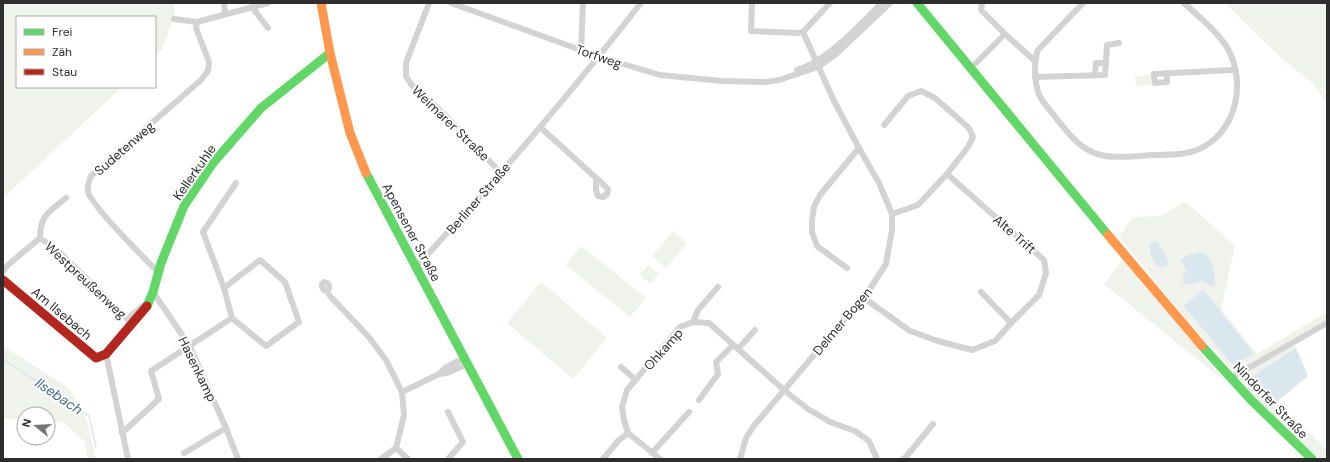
<svg xmlns="http://www.w3.org/2000/svg" width="1330" height="462" viewBox="0 0 1330 462" font-family="'DM Sans',sans-serif">
  <rect width="100%" height="100%" fill="#fff"/>
  <g fill="#f0f3ec">
    <polygon points="3,3 174,3 175,14 162,49 155,56 155,17 17,17 17,87 122,87 3,198"/>
    <polygon points="1225,3 1327,3 1327,104 1313,83 1282,59"/>
    <polygon points="1153,75 1153,85 1136,86 1135,76"/>
    <polygon points="1183,202 1193,208 1235,246 1221,309 1257,354 1327,312 1327,323 1293,342 1308,376 1280,397 1279,405 1327,449 1327,459 1319,459 1264,411 1233,371 1186,319 1119,237 1133,217 1162,216"/>
    <polygon points="673,231 687,243 666,268 652,256"/>
    <polygon points="581,246 646,298 630,317 566,265"/>
    <polygon points="1123,259 1222,379 1104,284"/>
    <polygon points="648,265 659,274 650,284 640,274"/>
    <polygon points="541,282 607,338 573,379 507,323"/>
    <polygon points="3,346 69,388 86,418 96,459 87,459 85,442 63,422 48,421 48,414 24,414 24,420 3,418"/>
  </g>
  <g fill="#dae7ef">
    <path d="M 1156,241 C 1162,247 1167,256 1168,265 L 1164,267 L 1157,266 L 1151,255 L 1150,244 Z"/>
    <path d="M 1202,252 C 1215,259 1214,272 1215,286 L 1208,285 L 1202,281 L 1192,284 L 1183,283 L 1183,276 L 1187,271 L 1180,260 L 1187,255 Z"/>
    <polygon points="1203,289 1254,354 1233,365 1184,306"/>
    <polygon points="1296,348 1308,376 1269,408 1245,381"/>
  </g>
  <g fill="none" stroke-linecap="round" stroke-linejoin="round">
    <polyline stroke="#dae7ef" stroke-width="1.5" points="3,359 89,416 96,447"/>
    <g stroke="#d3d3d3" stroke-width="6">
      <polyline points="224,3 225,14"/>
      <polyline points="429,3 406,63 406,76 411,84 446,116 501,173"/>
      <polyline points="451,3 600,57 660,75 722,81 766,82 779,80 818,67 836,54 890,3"/>
      <polyline points="752,3 751,31 797,33 803,32 830,3"/>
      <polyline points="982,3 981,10 1005,34"/>
      <path d="M 1083,3 L 1038,50 C 1035,57 1035,64 1035,71 C 1036,93 1039,98 1053,114 C 1064,128 1076,145 1092,152 C 1108,160 1135,156 1152,155 C 1167,154 1183,156 1197,150 C 1236,134 1247,84 1228,49 C 1218,32 1199,17 1184,3"/>
      <polyline points="252,7 268,28"/>
      <polyline points="174,19 197,22 268,3"/>
      <polyline points="581,50 583,3"/>
      <polyline points="971,68 1005,34 1035,61"/>
      <path d="M 797,70 C 829,60 858,26 882,3"/>
      <polyline points="1167,73 1167,82 1155,83 1154,74 1232,70 1235,70"/>
      <polyline points="1095,75 1096,63 1106,63"/>
      <polyline points="1035,77 1105,75 1107,45 1119,43"/>
      <polyline points="884,125 908,96 921,91 935,98 969,128 973,137 968,147 947,174 918,205 892,214"/>
      <polyline points="540,127 605,186 608,189 607,194 603,197 598,196 596,191 596,178"/>
      <path d="M 66,198 C 49,212 40,215 40,238 L 57,250 L 132,323"/>
      <path d="M 416,267 C 495,182 570,94 641,3"/>
      <polyline points="847,268 817,246 812,232 812,220 814,207 820,195 859,148"/>
      <polyline points="3,271 8,265 40,238"/>
      <path d="M 158,272 C 146,260 89,203 88,191 C 87,186 89,181 91,176 L 201,80 L 208,71 L 209,62 L 196,28 L 197,22"/>
      <polyline points="224,288 203,232 236,183"/>
      <polyline points="327,290 324,290 322,287 322,284 324,282 327,283 329,285 329,288 327,290 330,296 368,336 386,360 402,392"/>
      <polyline points="153,292 189,345 226,428 238,459"/>
      <polyline points="981,292 1011,323"/>
      <polyline points="864,298 910,331 938,341 972,350 995,341 1011,323 1039,295 1046,273 1044,260 947,174"/>
      <polyline points="127,319 145,304"/>
      <polyline points="693,322 698,310 718,287"/>
      <polyline points="738,349 755,330"/>
      <polyline points="106,354 128,459"/>
      <polyline points="621,367 636,380"/>
      <polyline points="439,374 447,373 467,364"/>
      <polyline points="1231,378 1327,323"/>
      <polyline points="699,400 718,374 716,362 733,345"/>
      <polyline points="122,433 159,399 151,371 232,318 224,288 260,260 285,282 299,322 266,346 232,318"/>
      <polyline points="396,448 408,459"/>
      <polyline points="184,453 226,428"/>
      <polyline points="652,453 689,412"/>
      <polyline points="381,459 396,448 404,415 402,392 439,374 445,368 464,358"/>
      <polyline points="448,459 463,442 448,412"/>
      <polyline points="603,459 618,441 628,433"/>
      <polyline points="660,459 628,433 624,420 622,407 627,390 680,327 693,322 709,323 784,390 808,409 830,422 855,431 869,441 877,459"/>
      <polyline points="740,459 746,438 753,427 824,343 864,298 886,264 892,230 892,214 879,183 859,148 833,99 803,32"/>
      <polyline points="903,459 905,458 933,424"/>
    </g>
    <g stroke="#63d668" stroke-width="9">
      <polyline points="917,3 1108,235"/>
      <polyline points="366,173 518,459"/>
      <polyline points="147,306 153,292 161,263 184,206 213,163 261,108 330,53"/>
      <polyline points="1202,346 1251,400 1312,459"/>
    </g>
    <g stroke="#ff974d" stroke-width="9">
      <polyline points="321,3 330,53 350,133 366,173"/>
      <polyline points="1108,235 1202,346"/>
    </g>
    <polyline stroke="#b3261e" stroke-width="9" points="3,280 96,358 106,354 147,306"/>
  </g>
  <g text-anchor="middle" stroke-width="4" stroke-linejoin="round" paint-order="stroke">
    <g font-size="13" fill="#2e2e2e" stroke="#fff">
      <text transform="translate(599 56) rotate(19)" y="5">Torfweg</text>
      <text transform="translate(451 123) rotate(44)" y="5">Weimarer Straße</text>
      <text transform="translate(124 148) rotate(-41)" y="5">Sudetenweg</text>
      <text transform="translate(194 172) rotate(-55)" y="5">Kellerkuhle</text>
      <text transform="translate(478 198) rotate(-49)" y="5">Berliner Straße</text>
      <text transform="translate(412 232) rotate(62)" y="5">Apensener Straße</text>
      <text transform="translate(1015 234) rotate(41)" y="5">Alte Trift</text>
      <text transform="translate(86 280) rotate(43)" y="5">Westpreußenweg</text>
      <text transform="translate(62 313) rotate(40)" y="5">Am Ilsebach</text>
      <text transform="translate(842 321) rotate(-50)" y="5">Delmer Bogen</text>
      <text transform="translate(663 349) rotate(-48)" y="5">Ohkamp</text>
      <text transform="translate(198 369) rotate(64)" y="5">Hasenkamp</text>
      <text transform="translate(1271 400) rotate(46)" y="5">Nindorfer Straße</text>
    </g>
    <g font-size="14" font-style="italic" fill="#436f88" stroke="#fff">
      <text transform="translate(59 396) rotate(34)" y="5">Ilsebach</text>
    </g>
  </g>
  <rect width="1330" height="462" fill="none" stroke="#2e2e2e" stroke-width="8"/>
  <rect x="16" y="16" width="140" height="72" fill="#ffffff" stroke="#ababab"/>
  <rect x="24" y="29" width="20" height="6" fill="#63d668" stroke="#ababab"/>
  <text x="52" y="36" font-size="12" fill="#2e2e2e">Frei</text>
  <rect x="24" y="49" width="20" height="6" fill="#ff974d" stroke="#ababab"/>
  <text x="52" y="56" font-size="12" fill="#2e2e2e">Zäh</text>
  <rect x="24" y="69" width="20" height="6" fill="#b3261e" stroke="#ababab"/>
  <text x="52" y="76" font-size="12" fill="#2e2e2e">Stau</text>
  <g transform="translate(36 426) rotate(288)"><circle r="19" fill="#ffffff" stroke="#ababab"/>
  <path d="M0-3L7 15L0 10L-7 15Z" fill="#777777"/>
  <text y="-6" font-size="11" font-weight="bold" text-anchor="middle" fill="#2e2e2e">N</text>
  </g>
</svg>
